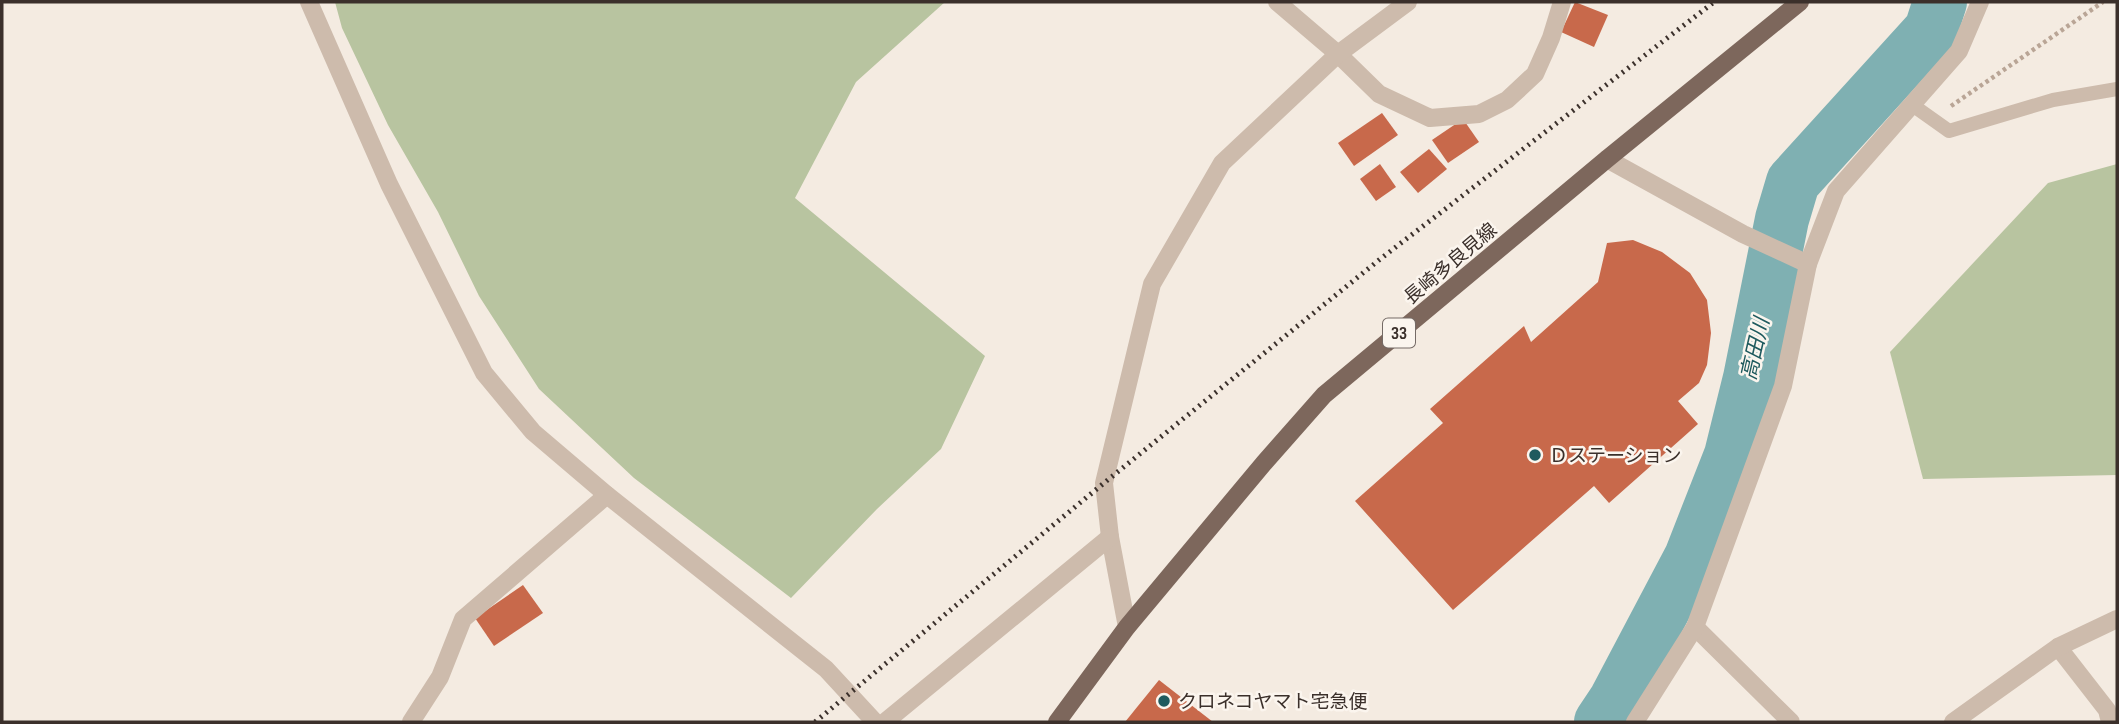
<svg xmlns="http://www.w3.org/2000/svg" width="2119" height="724" viewBox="0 0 2119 724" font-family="'Sofia Sans Condensed','Noto Sans JP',sans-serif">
  <rect width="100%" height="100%" fill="#f4ebe1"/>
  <g fill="#b8c4a0">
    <polygon points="335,2 945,2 856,82 795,198 985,356 941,449 877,509 791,598 634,478 539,389 479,296 438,212 388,125 342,28"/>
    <polygon points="2117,164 2117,475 1923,479 1890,352 2048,183"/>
  </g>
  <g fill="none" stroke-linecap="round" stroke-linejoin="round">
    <polyline stroke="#7fb0b2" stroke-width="54" points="1601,722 1615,701 1691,557 1731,455 1750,378 1782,219 1793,182 1931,30 1940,2"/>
  </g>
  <g fill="#c8694b">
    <polygon points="1575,2 1608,15 1594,47 1561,32"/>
    <polygon points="1382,113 1398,135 1354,166 1338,143"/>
    <polygon points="1463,119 1479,142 1448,163 1432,140"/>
    <polygon points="1429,149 1447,169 1418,193 1400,172"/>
    <polygon points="1380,164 1396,187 1376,201 1360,179"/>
    <polygon points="1633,240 1662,252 1690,273 1707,300 1711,333 1707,365 1699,383 1678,401 1698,424 1609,503 1594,486 1453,610 1355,501 1443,423 1430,409 1524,326 1531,342 1598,282 1607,243"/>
    <polygon points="523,585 543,613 494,646 475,618"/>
    <polygon points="1159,680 1213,722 1125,722"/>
  </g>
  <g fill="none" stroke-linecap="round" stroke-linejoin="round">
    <polyline stroke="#b9a596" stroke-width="4.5" stroke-dasharray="3.5 3.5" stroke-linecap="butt" points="1951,106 2103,2"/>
    <polyline stroke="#cdbbac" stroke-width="14" points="1911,104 1949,131 2053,100 2117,89"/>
    <g stroke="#cdbbac" stroke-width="18">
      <polyline points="309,2 389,184 484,373 533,432 607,495 826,669 875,722"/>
      <polyline points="1277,2 1338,54 1379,94 1430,118 1479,114 1507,100 1535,74 1551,38 1562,2"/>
      <polyline points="1607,159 1743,234 1808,264"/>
      <polyline points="1127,627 1110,537 1104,483 1152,284 1222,163 1338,54 1408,2"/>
      <polyline points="1695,627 1791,722"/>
      <polyline points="2058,647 2107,710 2110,722"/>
      <polyline points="411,722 440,677 463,619 607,495"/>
      <polyline points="885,722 1110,537"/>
      <polyline points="1635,722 1695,627 1783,386 1808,264 1836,191 1959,51 1980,2"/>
      <polyline points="1953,722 2058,647 2117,619"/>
    </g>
    <polyline stroke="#7d675c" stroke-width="18" points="1057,722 1127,627 1264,463 1324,395 1607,159 1800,2"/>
    <polyline stroke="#3b302b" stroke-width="5" stroke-dasharray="2 5" stroke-linecap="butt" points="815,722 1104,483 1379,260 1714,2"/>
  </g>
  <g fill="#1f5a5e" stroke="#fbf5ee" stroke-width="2.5">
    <circle cx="1535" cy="455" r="7"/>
    <circle cx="1164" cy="701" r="7"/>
  </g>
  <g text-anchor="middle" stroke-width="5" stroke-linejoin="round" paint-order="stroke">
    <rect fill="#fbf5ee" stroke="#756b66" stroke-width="2" x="1383" y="318.5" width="32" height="29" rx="5"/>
    <g font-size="18" font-weight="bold" fill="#3b302b">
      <text x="1399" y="339">33</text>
    </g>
    <g font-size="19" fill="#3b302b" stroke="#fbf5ee">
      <text transform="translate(1450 263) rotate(-40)" y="7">長崎多良見線</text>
    </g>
    <g font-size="19" fill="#3b302b" stroke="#fbf5ee" text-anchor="start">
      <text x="1549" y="462">Ｄステーション</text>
      <text x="1178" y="708">クロネコヤマト宅急便</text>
    </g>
    <g font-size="21" font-style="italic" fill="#1f5a5e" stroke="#fbf5ee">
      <text transform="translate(1755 349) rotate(-77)" y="7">高田川</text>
    </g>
  </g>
  <rect width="2119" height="724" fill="none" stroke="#3b302b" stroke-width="7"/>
</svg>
